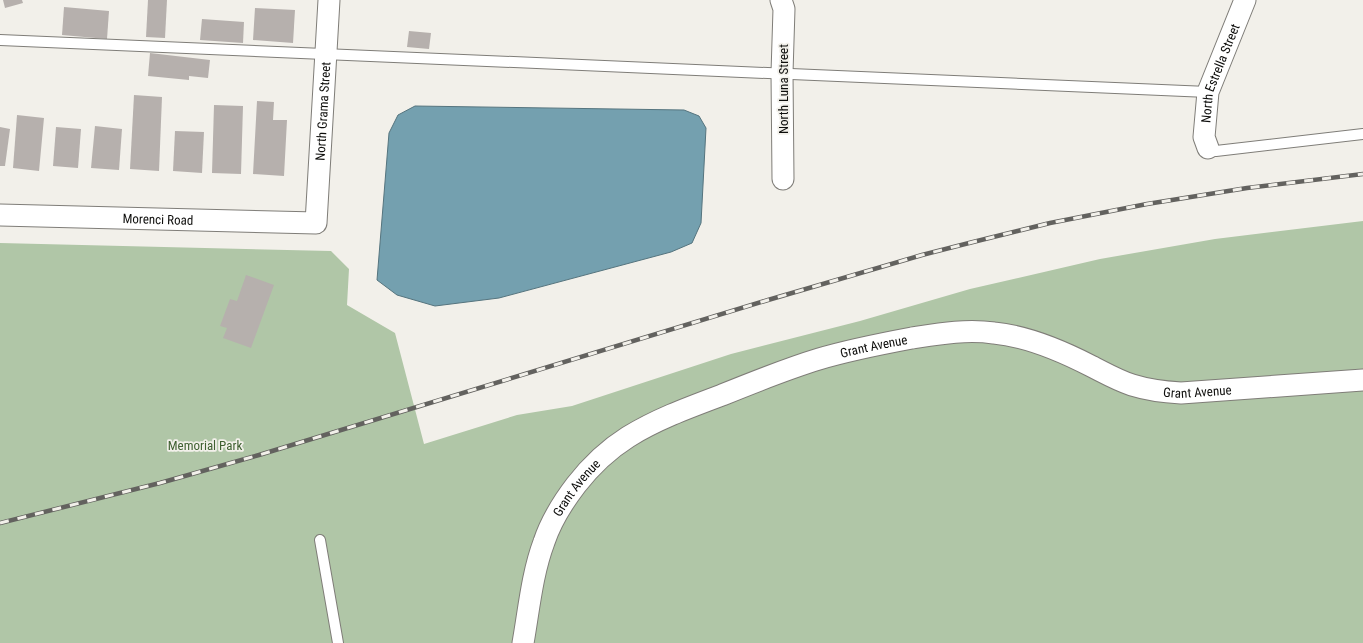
<svg xmlns="http://www.w3.org/2000/svg" width="1363" height="643" viewBox="0 0 1363 643" font-family="'Roboto Condensed',sans-serif">
  <rect width="100%" height="100%" fill="#f2f0ea"/>
  <polygon fill="#b0c6a7" points="1363,221 1363,643 0,643 0,243 331,251 349,269 347,305 395,333 424,444 517,415 572,406 731,354 860,321 970,289 1100,259 1215,239"/>
  <polygon fill="#74a0af" stroke="#55747e" points="415,106 684,110 699,116 706,128 701,223 692,243 671,252 499,298 435,306 397,295 377,280 389,133 398,115"/>
  <g fill="#b6b0ad">
    <polygon points="3,0 22,0 23,3 5,8"/>
    <polygon points="148,0 167,0 165,38 146,37"/>
    <polygon points="64,7 109,11 107,39 62,35"/>
    <polygon points="255,8 295,10 293,43 253,40"/>
    <polygon points="202,19 244,22 243,43 200,40"/>
    <polygon points="409,31 431,33 429,49 407,47"/>
    <polygon points="150,53 210,60 208,78 189,76 189,80 148,76"/>
    <polygon points="134,95 162,97 159,171 130,169"/>
    <polygon points="257,101 274,102 273,120 287,120 284,176 253,174"/>
    <polygon points="214,105 243,106 241,174 212,173"/>
    <polygon points="17,115 44,118 39,171 13,168"/>
    <polygon points="95,126 122,129 119,170 91,168"/>
    <polygon points="0,127 10,129 5,166 0,166"/>
    <polygon points="56,127 81,129 78,168 53,166"/>
    <polygon points="175,131 204,132 202,173 173,171"/>
    <polygon points="246,275 274,285 251,348 223,338 227,328 220,326 230,299 237,301"/>
  </g>
  <g fill="none" stroke-linecap="round" stroke-linejoin="round">
    <g stroke="#7f7d78" stroke-width="12">
      <g id="service">
        <polyline points="0,40 1208,92"/>
        <polyline points="1208,148 1216,151 1363,134"/>
        <polyline points="320,540 338,643"/>
      </g>
    </g>
    <g stroke="#7f7d78" stroke-width="23">
      <g id="minor">
        <polyline points="781,0 784,9 782,73 783,179"/>
        <path id="s1" d="M 1208,148 L 1204,137 L 1208,92 L 1245,0"/>
        <path id="s2" d="M 0,215 L 316,223 L 329,0"/>
        <path id="s3" d="M 523,643 C 529,609 532,574 544,542 C 551,521 563,502 576,485 C 590,467 609,449 628,437 C 657,419 690,407 722,395 C 754,382 786,369 819,359 C 849,350 880,344 912,338 C 938,334 966,329 994,333 C 1026,336 1062,351 1091,366 C 1105,373 1117,380 1132,385 C 1148,390 1164,392 1181,393 L 1363,380"/>
      </g>
    </g>
    <use href="#service" stroke="#fff" stroke-width="10"/>
    <use href="#minor" stroke="#fff" stroke-width="21"/>
    <g stroke="#63625f" stroke-width="4.5">
      <polyline id="rail" points="0,523 160,483 259,455 768,300 922,255 973,242 1050,223 1147,204 1247,188 1363,174"/>
    </g>
    <use href="#rail" stroke="#f2f0ea" stroke-width="3" stroke-dasharray="9" stroke-linecap="butt"/>
  </g>
  <g text-anchor="middle" stroke-width="3.5" stroke-linejoin="round" paint-order="stroke">
    <g font-size="13" fill="#0e0e0c" stroke="#f2f0ea">
      <text dy="5" stroke="none"><textPath href="#s1" startOffset="78">North Estrella Street</textPath></text>
      <text transform="translate(783 89) rotate(-90)" y="5">North Luna Street</text>
      <text dy="5" stroke="none"><textPath href="#s2" startOffset="428">North Grama Street</textPath></text>
      <text dy="5" stroke="none"><textPath href="#s2" startOffset="158">Morenci Road</textPath></text>
      <text dy="5" stroke="none"><textPath href="#s3" startOffset="503">Grant Avenue</textPath></text>
      <text dy="5" stroke="none"><textPath href="#s3" startOffset="839">Grant Avenue</textPath></text>
      <text dy="5" stroke="none"><textPath href="#s3" startOffset="167">Grant Avenue</textPath></text>
    </g>
    <g font-size="13" fill="#3f6031" stroke="#f2f0ea">
      <text x="205" y="450">Memorial Park</text>
    </g>
  </g>
</svg>
